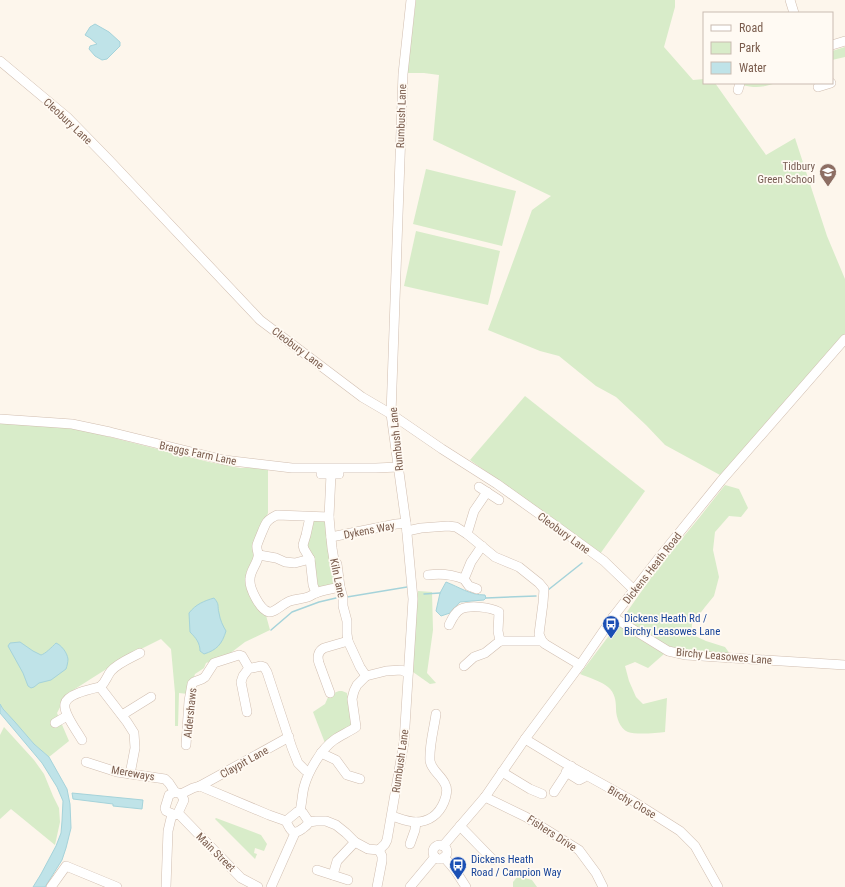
<svg xmlns="http://www.w3.org/2000/svg" width="845" height="887" viewBox="0 0 845 887" font-family="'Roboto Condensed',sans-serif">
  <rect width="100%" height="100%" fill="#fdf6ec"/>
  <g fill="#d8ecc9">
    <polygon points="416,0 675,0 675,7 664,47 693,80 704,79 704,83 715,83 766,155 795,138 827,236 845,279 845,338 720,475 665,445 646,425 616,397 596,386 559,356 540,351 488,330 532,210 551,196 433,140 439,75 424,73 407,73"/>
    <polygon points="845,47 845,57 832,60 832,51"/>
    <path d="M 742,83 L 776,83 C 761,88 756,88 741,85 Z"/>
    <polygon points="426,169 516,191 502,246 413,224"/>
    <polygon points="416,231 500,251 488,305 404,286"/>
    <polygon points="525,396 645,491 600,554 470,460"/>
    <polygon points="0,423 74,428 209,462 240,468 268,467 268,513 256,541 255,557 246,573 251,589 264,608 270,630 245,642 228,655 206,663 204,668 195,674 188,694 179,693 178,726 175,726 175,693 171,649 161,639 127,656 67,694 57,713 69,741 49,757 34,744 3,709 0,704"/>
    <polygon points="725,485 739,489 748,508 741,517 729,516 715,532 713,550 719,577 714,596 705,607 692,624 691,634 706,641 725,647 730,654 674,650 622,619 660,565 699,518"/>
    <polygon points="314,520 324,520 327,526 326,538 329,548 335,579 334,584 330,586 319,588 314,579 314,557 306,549 312,523"/>
    <polygon points="418,591 432,592 433,630 427,673 436,683 430,684 413,672 414,630"/>
    <path d="M 617,625 L 664,654 L 648,668 L 635,662 L 625,666 L 629,681 L 636,697 L 643,704 L 667,698 L 665,732 C 657,733 636,735 628,732 C 620,729 616,717 616,709 C 616,701 615,693 608,687 C 603,682 587,677 580,674 Z"/>
    <polygon points="339,691 342,691 347,693 353,728 325,743 313,712 325,704 329,695"/>
    <polygon points="4,727 34,760 44,774 53,796 59,808 60,822 55,845 11,809 0,819 0,735"/>
    <polygon points="216,818 261,835 267,844 264,851 255,848 254,853 257,854 255,859 215,819"/>
    <polygon points="518,876 532,880 537,887 513,887 513,882"/>
  </g>
  <g fill="#bfe3e8" stroke="#a5d3da">
    <polygon points="95,24 109,32 120,42 120,46 107,59 102,60 95,56 89,49 90,46 97,44 90,38 85,35 90,27"/>
    <path d="M 446,582 C 459,587 470,595 485,595 L 486,598 L 484,600 L 460,602 L 450,613 L 441,616 L 436,611 L 440,593 Z"/>
    <path d="M 214,598 C 220,605 217,605 219,613 C 220,620 223,626 226,631 C 222,644 217,650 204,654 L 200,651 C 200,643 196,638 190,632 L 189,613 C 196,604 204,601 214,598 Z"/>
    <path d="M 20,642 L 33,651 L 41,655 C 45,654 52,647 56,643 C 61,645 67,652 68,659 C 68,662 67,666 66,669 L 51,680 L 39,683 L 34,687 L 31,688 L 28,686 L 23,673 L 8,646 L 10,643 Z"/>
    <polygon points="0,704 3,709 15,722 34,744 49,757 67,789 70,804 71,828 66,848 62,860 45,887 33,887 41,874 56,846 61,833 62,821 63,801 57,787 42,763 0,713"/>
    <polygon points="72,793 143,800 142,809 113,806 113,804 73,799"/>
  </g>
  <g fill="none" stroke-linecap="round" stroke-linejoin="round">
    <g stroke="#a5d3da" stroke-width="1.5">
      <polyline points="548,590 582,563"/>
      <polyline points="424,594 440,593"/>
      <polyline points="347,597 407,587"/>
      <polyline points="486,598 536,596"/>
      <polyline points="271,630 292,612 319,602 336,598"/>
    </g>
    <g stroke="#d1beb0" stroke-width="10">
      <g id="minor">
        <polyline points="790,0 794,13"/>
        <polyline points="832,45 845,41"/>
        <polyline points="0,61 67,117 109,160 260,320 362,397 391,414 442,449 497,484 556,526 604,561 634,590"/>
        <polyline points="818,87 831,83"/>
        <polyline points="738,90 740,83"/>
        <polyline points="0,419 72,424 110,432 224,460 292,468 376,468 398,467"/>
        <polyline points="321,474 339,474"/>
        <polyline points="331,474 329,517 330,528 332,548 334,560 337,564 340,587 343,598 343,606 347,621 347,634 348,641 360,667 366,676"/>
        <polyline points="479,487 499,500"/>
        <polyline points="310,517 306,535 303,545 304,549 310,559 313,585 316,593"/>
        <path d="M 329,517 L 277,515 C 273,517 269,519 267,522 C 265,524 258,542 257,545 C 256,549 259,553 258,557 C 257,564 250,571 250,579 C 249,588 260,610 269,612 C 274,613 284,603 290,601 C 296,599 302,599 308,597 C 311,596 313,594 316,593 C 323,590 332,589 340,587"/>
        <polyline points="407,531 421,528 448,526 456,527 467,534 495,557 519,567 539,583 544,589 543,603 539,634 542,641 545,644 580,665"/>
        <polyline points="467,534 474,511 487,492"/>
        <polyline points="331,537 396,524 406,523"/>
        <polyline points="259,555 276,558 285,562 295,563 310,559"/>
        <path d="M 428,575 C 441,573 451,574 464,579"/>
        <polyline points="477,589 469,586 464,579 471,562 482,546"/>
        <polyline points="613,617 668,651 686,655 845,665"/>
        <path d="M 449,625 C 452,619 455,612 461,609 C 470,605 490,607 499,612 L 498,631 L 500,641 L 485,653 L 474,657 L 464,666"/>
        <polyline points="500,641 542,641"/>
        <path d="M 100,687 C 107,681 106,677 111,671 C 118,663 131,658 140,653"/>
        <path d="M 330,693 L 319,663 C 317,657 318,651 324,648 L 348,641"/>
        <polyline points="247,712 241,682 243,676 249,668"/>
        <polyline points="122,715 151,697"/>
        <polyline points="55,723 67,716"/>
        <polyline points="525,739 568,765 631,800 680,831 695,846 718,887"/>
        <path d="M 82,740 C 77,731 63,713 65,704 C 67,694 91,689 100,687 L 127,722 L 134,733 L 135,748 L 130,774"/>
        <polyline points="186,745 189,701 192,684 194,682 202,679 205,677 214,663 239,655 242,656 249,668 252,668 261,666 264,667 267,672 292,748 298,763 305,770 309,772"/>
        <polyline points="321,753 336,760 347,775 360,779"/>
        <polyline points="86,762 117,772 165,779 169,783 175,792"/>
        <polyline points="502,772 530,789 542,794"/>
        <polyline points="566,772 579,780 583,778 586,775"/>
        <polyline points="200,786 289,737"/>
        <polygon points="175,792 181,794 184,800 178,813 175,815 166,811 165,808 169,795"/>
        <polyline points="554,792 571,766"/>
        <polyline points="181,794 193,788 200,786 269,815 286,821"/>
        <polyline points="485,797 526,817 579,850 596,873 603,887"/>
        <path d="M 300,811 C 302,803 302,795 304,787 C 308,772 321,749 334,740 C 341,735 349,732 356,727 L 352,699 L 354,691 L 357,685 L 366,676 L 386,671 L 401,670 L 408,673"/>
        <path d="M 300,811 L 303,813 L 309,822 C 307,826 305,827 302,829 C 293,836 290,830 286,821 L 297,812 Z"/>
        <polyline points="178,813 241,878 258,887"/>
        <path d="M 392,816 C 399,818 408,822 416,822 C 429,822 439,814 444,802 C 446,797 448,789 445,784 C 441,775 432,771 430,761 C 429,745 434,729 436,714"/>
        <polyline points="309,822 316,821 326,821 336,825 346,833 355,842 368,849 379,850 385,844 387,840 404,742 413,599 406,523 391,414 403,74 411,0"/>
        <polyline points="460,826 493,860"/>
        <polyline points="410,844 415,830 416,822"/>
        <circle cx="440" cy="852" r="7"/>
        <polyline points="443,846 485,797 525,739 580,665 613,617 658,559 721,481 845,339"/>
        <polyline points="444,857 455,870 466,887"/>
        <polyline points="317,870 348,880"/>
        <polyline points="333,875 337,861 355,842"/>
        <polyline points="51,887 66,866 117,887"/>
        <polyline points="166,887 168,831 172,814"/>
        <polyline points="271,887 295,833"/>
        <polyline points="377,887 382,861 382,856 379,850"/>
        <polyline points="410,887 435,857"/>
      </g>
    </g>
    <use href="#minor" stroke="#fff" stroke-width="9"/>
  </g>
  <defs>
    <g id="school-pin" transform="scale(0.9)"><path d="M0 17L-7.5 6A9.5 9.5 0 1 1 7.5 6Z" fill="#8d6e63" stroke="#fffaf3"/><path d="M0-5L7-2L0 1L-7-2ZM-4 1L0 2.5L4 1V4Q0 6-4 4Z" fill="#fff"/></g>
    <g id="bus-pin" transform="scale(0.9)"><path d="M0 17L-7.5 6A9.5 9.5 0 1 1 7.5 6Z" fill="#1a4fb4" stroke="#fffaf3"/><path d="M-5-6H5V4H4V6H2V4H-2V6H-4V4H-5ZM-3.5-4V0h7V-4ZM-3.5 1.2v1.5H-2V1.2ZM2 1.2v1.5H3.5V1.2Z" fill="#fff"/></g>
  </defs>
  <g fill-rule="evenodd">
    <use href="#school-pin" x="828" y="172"/>
    <use href="#bus-pin" x="611" y="624"/>
    <use href="#bus-pin" x="458" y="865"/>
  </g>
  <g text-anchor="middle" stroke-width="3.5" stroke-linejoin="round" paint-order="stroke">
    <g font-size="11" fill="#7a5c4d" stroke="#fffaf3">
      <text transform="translate(401 116) rotate(-88)" y="4">Rumbush Lane</text>
      <text transform="translate(68 121) rotate(43)" y="4">Cleobury Lane</text>
      <text transform="translate(298 348) rotate(37)" y="4">Cleobury Lane</text>
      <text transform="translate(396 439) rotate(-96)" y="4">Rumbush Lane</text>
      <text transform="translate(198 453) rotate(12)" y="4">Braggs Farm Lane</text>
      <text transform="translate(369 530) rotate(-11)" y="4">Dykens Way</text>
      <text transform="translate(564 533) rotate(36)" y="4">Cleobury Lane</text>
      <text transform="translate(652 568) rotate(-52)" y="4">Dickens Heath Road</text>
      <text transform="translate(338 578) rotate(78)" y="4">Kiln Lane</text>
      <text transform="translate(724 656) rotate(5)" y="4">Birchy Leasowes Lane</text>
      <text transform="translate(190 713) rotate(-84)" y="4">Aldershaws</text>
      <text transform="translate(400 761) rotate(-82)" y="4">Rumbush Lane</text>
      <text transform="translate(244 762) rotate(-29)" y="4">Claypit Lane</text>
      <text transform="translate(133 773) rotate(10)" y="4">Mereways</text>
      <text transform="translate(632 802) rotate(30)" y="4">Birchy Close</text>
      <text transform="translate(552 833) rotate(33)" y="4">Fishers Drive</text>
      <text transform="translate(216 852) rotate(45)" y="4">Main Street</text>
    </g>
    <g font-size="11" fill="#785e54" stroke="#fffaf3" text-anchor="end">
      <text x="815" y="170">Tidbury<tspan x="815" dy="13">Green School</tspan></text>
    </g>
    <g font-size="11" fill="#164399" stroke="#fffaf3" text-anchor="start">
      <text x="624" y="622">Dickens Heath Rd /<tspan x="624" dy="13">Birchy Leasowes Lane</tspan></text>
      <text x="471" y="863">Dickens Heath<tspan x="471" dy="13">Road / Campion Way</tspan></text>
    </g>
  </g>
  <rect x="703" y="12" width="130" height="72" fill="#fffaf3" stroke="#cabbb1"/>
  <rect x="711" y="25" width="20" height="6" fill="#ffffff" stroke="#cabbb1"/>
  <text x="739" y="32" font-size="12" fill="#7a5c4d">Road</text>
  <rect x="711" y="42" width="20" height="12" fill="#d8ecc9" stroke="#cabbb1"/>
  <text x="739" y="52" font-size="12" fill="#7a5c4d">Park</text>
  <rect x="711" y="62" width="20" height="12" fill="#bfe3e8" stroke="#cabbb1"/>
  <text x="739" y="72" font-size="12" fill="#7a5c4d">Water</text>
</svg>
